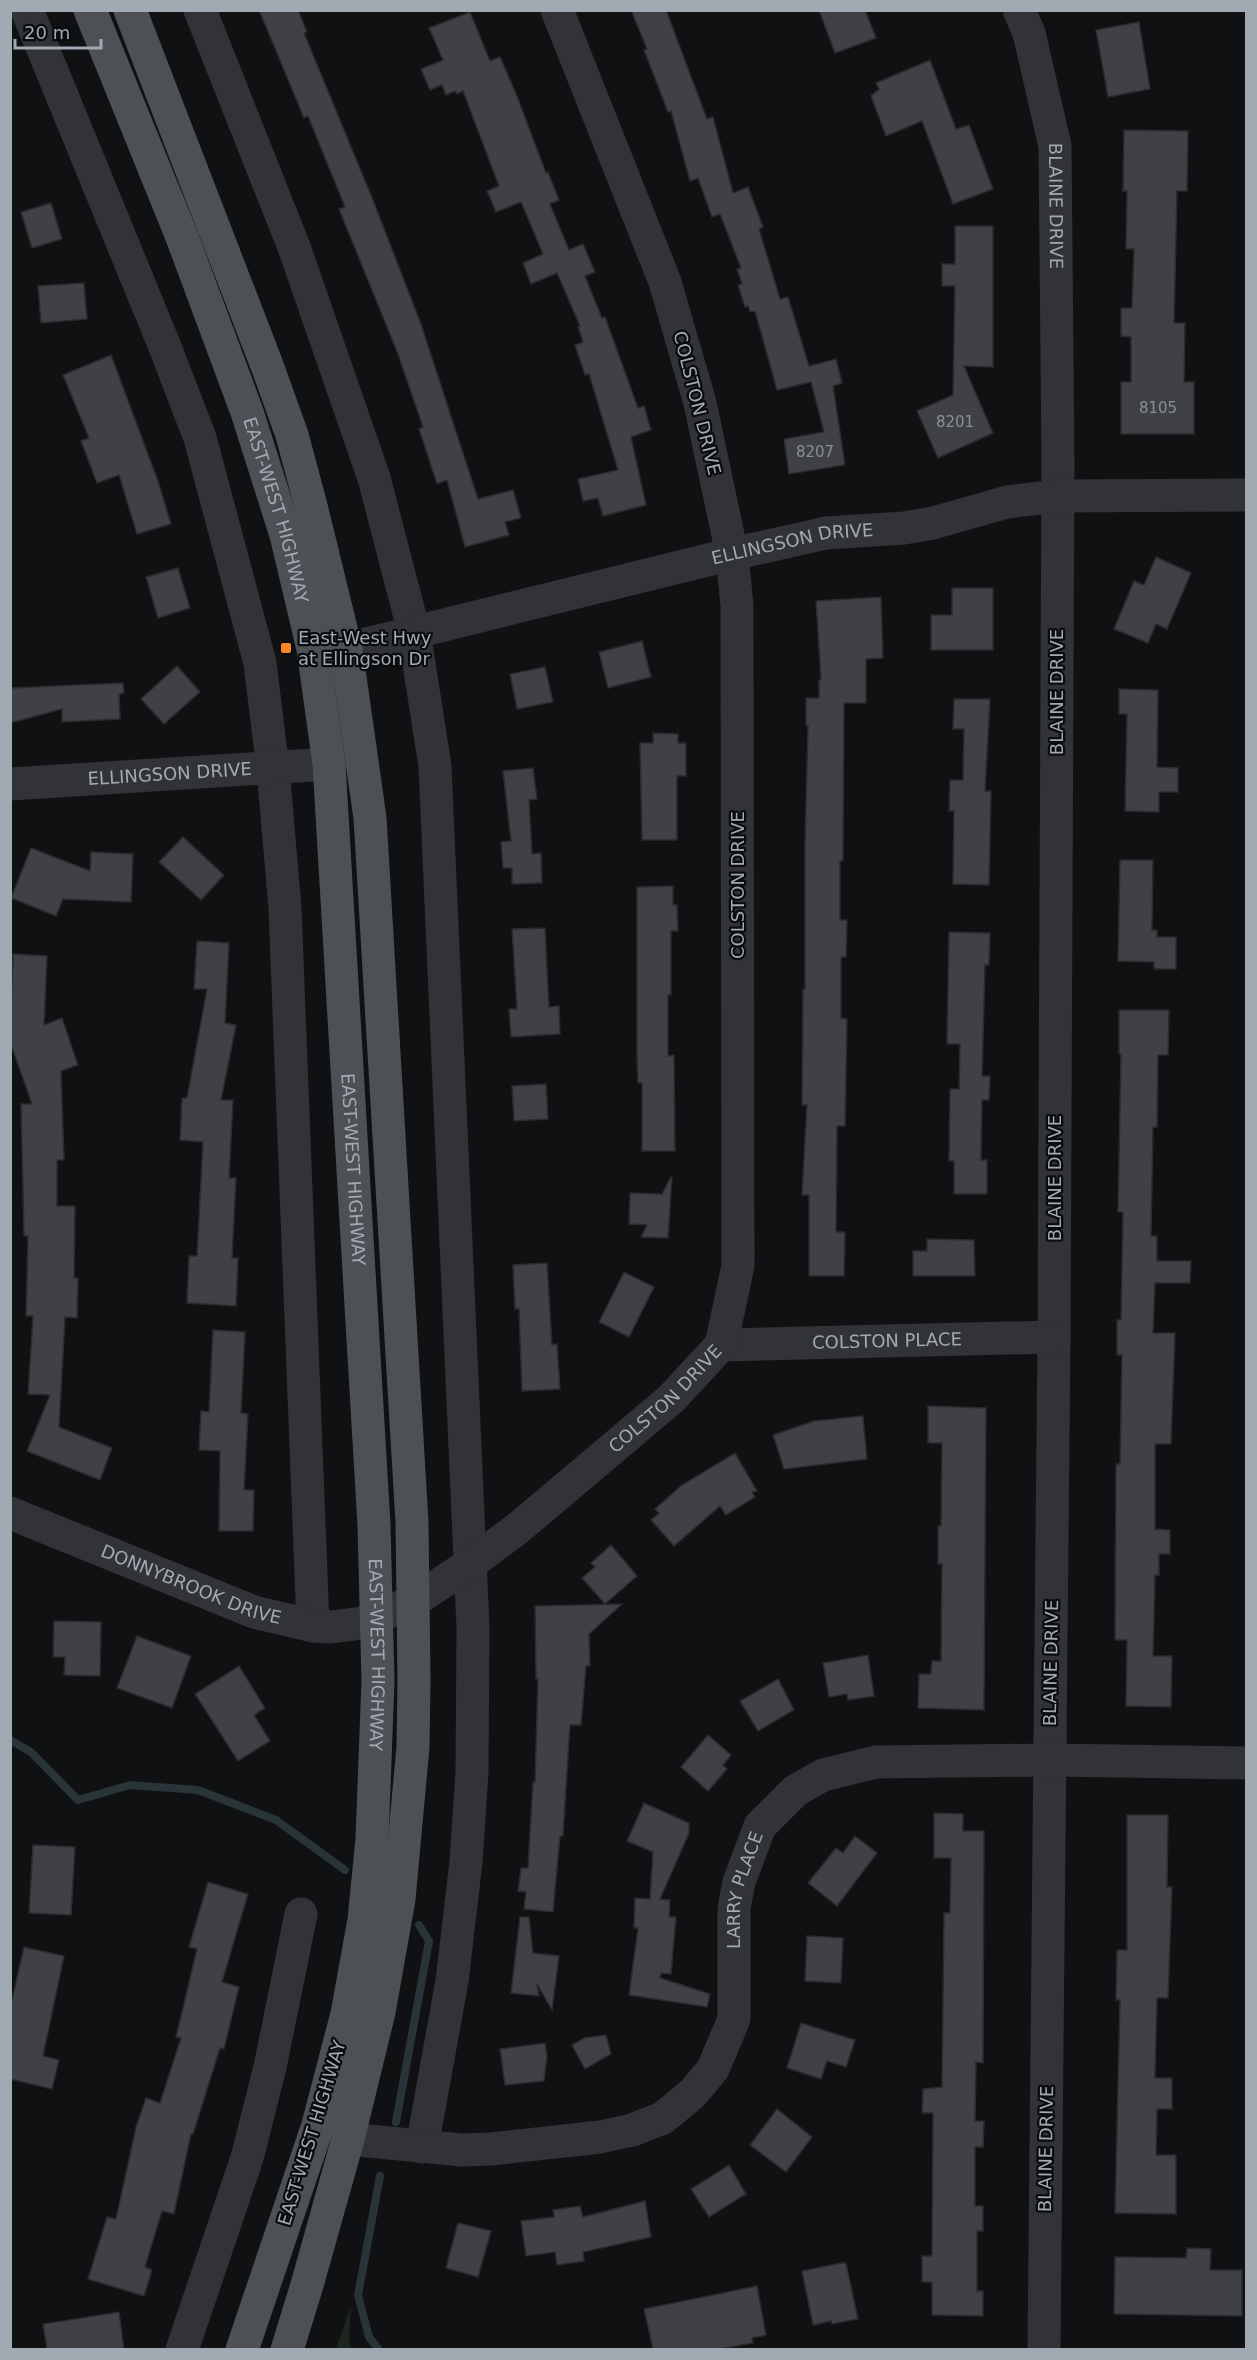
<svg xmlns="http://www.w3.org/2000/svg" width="1257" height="2360" viewBox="0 0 1257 2360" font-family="'DejaVu Sans',sans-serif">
  <rect width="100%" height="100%" fill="#101112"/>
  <polygon fill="#1d251d" points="351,2305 349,2340 351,2349 336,2349"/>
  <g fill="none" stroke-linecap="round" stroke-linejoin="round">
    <g stroke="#283438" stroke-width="8">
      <polyline points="10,1740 31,1752 78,1800 130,1785 198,1790 276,1820 345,1870"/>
      <polyline points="396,2122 429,1941 419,1925"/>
      <polyline points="379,2350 369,2337 358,2295 380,2176"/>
    </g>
  </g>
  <g fill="#3f4145" stroke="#2a2b2e" stroke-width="1.5">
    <polygon points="259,10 298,10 307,32 304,33 373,200 421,324 478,499 513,490 521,518 505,522 509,535 465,547 447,480 437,484 419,429 423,427 398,354 339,209 345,207 308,116 304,118"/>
    <polygon points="631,10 666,10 707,119 713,117 733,193 748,187 763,227 759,229 780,299 788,297 809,366 836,359 842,383 833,386 845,465 789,474 784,439 824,432 811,382 777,390 755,311 750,312 748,306 745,307 738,285 742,284 737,269 741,268 720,214 712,217 698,178 690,181 671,111 668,112 644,50 647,49"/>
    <polygon points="819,10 865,10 876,38 835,53"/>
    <polygon points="470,12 490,61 500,57 517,96 546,173 548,172 559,200 550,204 569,250 583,244 595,272 585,276 602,318 605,317 638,408 644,406 651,430 631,437 646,505 603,516 598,498 583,501 578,479 618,470 589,374 585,375 575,345 583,342 578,327 580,326 557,273 531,284 523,263 543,254 521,202 496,212 487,191 499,186 463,91 457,94 455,91 446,95 442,85 430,90 421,69 443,60 429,28"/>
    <polygon points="1139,22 1150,89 1108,97 1096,30"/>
    <polygon points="930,60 956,129 969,125 993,189 953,204 922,121 886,136 871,96 879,89 876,83"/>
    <polygon points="1124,130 1188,131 1187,191 1177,191 1174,323 1185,323 1184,382 1194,382 1194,434 1121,434 1121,382 1131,382 1131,337 1121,336 1121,308 1132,308 1134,249 1126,249 1127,191 1123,191"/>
    <polygon points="51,203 62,239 32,248 21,212"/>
    <polygon points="955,226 993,226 993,367 964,366 993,433 938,458 917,411 953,395 955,286 942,286 942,264 955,264"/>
    <polygon points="84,283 87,319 41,323 38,286"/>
    <polygon points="111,355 158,481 171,524 137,534 119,475 97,483 81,441 89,438 63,375"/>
    <polygon points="1156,557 1191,573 1167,629 1156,624 1148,643 1114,629 1134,581 1144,585"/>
    <polygon points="178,568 190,608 158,618 146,577"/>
    <polygon points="952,588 993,588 993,650 931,650 931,615 952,615"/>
    <polygon points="881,597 883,658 866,659 866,703 844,703 843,861 840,861 840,920 847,920 846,957 841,957 841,1018 847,1019 845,1126 837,1126 836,1232 845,1232 844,1276 809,1276 809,1195 802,1195 807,1105 802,1105 803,989 805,989 805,843 808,726 806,726 806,698 819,698 819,680 821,680 816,601"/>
    <polygon points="642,641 651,677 608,688 599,652"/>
    <polygon points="177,666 200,692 164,724 141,699"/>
    <polygon points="545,667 553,702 517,709 510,674"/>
    <polygon points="123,683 124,693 119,694 120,719 62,722 62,709 10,723 10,688"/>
    <polygon points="1119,689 1158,690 1157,767 1178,768 1178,792 1159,792 1159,812 1125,811 1127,714 1119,714"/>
    <polygon points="954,699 990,699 985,791 991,791 989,885 953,884 954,811 949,811 950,780 963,780 964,729 953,729"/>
    <polygon points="653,733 678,734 678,743 686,743 686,776 677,776 677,840 642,840 640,743 653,743"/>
    <polygon points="533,768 537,799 529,800 532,854 541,853 542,883 512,884 512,868 503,868 501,842 511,841 503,771"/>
    <polygon points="183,837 224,875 201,900 159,862"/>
    <polygon points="31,848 90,871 91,852 133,854 131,902 63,899 56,916 11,898"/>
    <polygon points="1120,860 1153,860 1152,930 1157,930 1157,937 1176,937 1176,969 1154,969 1154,962 1118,961"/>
    <polygon points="673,886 673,905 677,905 678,931 671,931 671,995 668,995 668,1056 674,1055 675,1151 642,1151 642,1083 638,1083 637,1057 637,887"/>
    <polygon points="545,928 549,1007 559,1006 560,1034 511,1037 509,1009 517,1009 512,929"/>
    <polygon points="949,932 990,933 989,965 985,965 982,1076 990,1076 989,1100 982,1100 981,1160 987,1160 987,1194 954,1194 954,1161 949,1161 950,1089 959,1089 960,1044 947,1044"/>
    <polygon points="197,941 229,943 225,1023 236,1025 221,1100 233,1100 229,1178 236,1178 232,1258 238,1258 236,1306 187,1303 189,1256 197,1256 203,1142 180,1140 182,1098 187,1098 207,989 194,989"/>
    <polygon points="13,954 47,956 44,1025 62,1018 78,1065 61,1071 64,1160 57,1160 57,1206 75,1206 74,1278 78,1278 77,1318 65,1317 59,1427 112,1448 100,1480 27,1451 50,1395 28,1394 33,1316 26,1316 28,1236 24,1236 21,1104 32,1104 10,1042"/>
    <polygon points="1119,1010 1169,1010 1168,1055 1158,1055 1157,1127 1153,1127 1151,1236 1157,1236 1157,1261 1191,1261 1190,1283 1155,1283 1153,1333 1175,1333 1171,1444 1155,1444 1155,1529 1170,1530 1170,1554 1159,1554 1159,1575 1155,1575 1153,1656 1172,1656 1171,1707 1126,1706 1127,1640 1115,1640 1116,1464 1120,1464 1122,1355 1117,1355 1117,1320 1121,1320 1123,1212 1118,1212 1121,1054 1119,1054"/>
    <polygon points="546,1084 548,1119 514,1121 512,1086"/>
    <polygon points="672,1175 668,1238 641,1237 647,1225 629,1224 630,1193 662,1194"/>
    <polygon points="927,1239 974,1240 975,1276 913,1276 913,1251 927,1251"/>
    <polygon points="547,1263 552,1345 557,1344 560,1389 522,1391 519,1309 515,1309 513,1265"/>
    <polygon points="624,1272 654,1287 629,1337 599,1322"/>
    <polygon points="213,1330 245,1332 241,1413 248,1414 244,1490 254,1490 253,1531 219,1531 220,1451 199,1450 201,1411 209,1412"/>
    <polygon points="928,1406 986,1408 984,1710 918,1708 919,1674 931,1674 932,1661 941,1661 942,1564 938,1564 938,1526 941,1526 942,1443 928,1443"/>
    <polygon points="863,1416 867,1459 784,1469 773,1435 814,1421"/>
    <polygon points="735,1453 757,1491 752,1492 755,1497 726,1515 720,1506 674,1546 651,1520 659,1513 655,1509 682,1485"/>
    <polygon points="611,1545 637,1576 605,1604 582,1578 595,1567 591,1563"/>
    <polygon points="622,1604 589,1634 590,1666 586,1666 581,1725 570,1725 563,1836 560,1836 553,1912 524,1909 526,1892 518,1891 521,1868 528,1868 533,1782 535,1782 538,1679 536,1679 535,1606"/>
    <polygon points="54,1621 101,1622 100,1676 64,1675 65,1657 53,1657"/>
    <polygon points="137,1636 191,1656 172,1708 117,1688"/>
    <polygon points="868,1655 874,1696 848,1700 847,1694 829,1697 823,1663"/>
    <polygon points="239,1666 265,1708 254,1715 270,1741 238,1761 195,1694"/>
    <polygon points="778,1679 794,1710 758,1731 740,1701"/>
    <polygon points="708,1735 731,1755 723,1765 727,1769 708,1791 681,1767"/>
    <polygon points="644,1803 689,1823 689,1833 660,1899 670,1900 669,1917 676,1917 671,1974 661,1973 660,1978 710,1994 707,2007 629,1995 638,1928 634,1928 635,1898 650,1899 653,1852 627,1841"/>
    <polygon points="934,1813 963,1814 963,1831 984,1831 983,2063 976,2062 975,2121 984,2121 983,2147 975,2147 975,2206 983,2206 983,2231 977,2231 977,2291 983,2291 983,2316 932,2315 932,2282 922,2282 922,2256 932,2256 933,2113 922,2113 923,2089 942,2087 944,1913 950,1913 951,1858 934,1858"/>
    <polygon points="1127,1815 1168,1815 1167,1887 1172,1887 1168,1998 1157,1998 1155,2078 1172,2078 1172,2109 1157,2109 1156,2155 1176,2155 1176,2214 1115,2213 1120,2000 1116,2000 1117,1950 1127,1950"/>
    <polygon points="855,1836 877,1853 837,1906 808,1883 836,1848 843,1853"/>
    <polygon points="33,1845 75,1847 71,1915 29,1913"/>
    <polygon points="208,1882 248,1894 222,1982 239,1987 224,2049 220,2048 193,2134 191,2134 174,2214 162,2211 145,2267 152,2270 144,2296 88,2279 107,2217 116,2219 136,2127 146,2098 160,2103 181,2038 176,2037 197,1949 189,1947"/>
    <polygon points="520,1917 529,1917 533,1953 559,1956 552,2010 537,1984 539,1996 511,1993"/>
    <polygon points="807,1936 843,1938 841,1983 805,1981"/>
    <polygon points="24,1947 64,1956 43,2056 59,2060 52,2089 10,2079 10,2009"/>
    <polygon points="801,2023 855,2040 846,2067 827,2061 821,2079 787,2068"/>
    <polygon points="606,2035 611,2054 585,2069 572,2045 584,2038"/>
    <polygon points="545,2043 547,2056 544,2081 505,2085 500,2049"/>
    <polygon points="777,2109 812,2137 786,2172 750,2145"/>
    <polygon points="729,2165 746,2194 709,2217 691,2189"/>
    <polygon points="645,2201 651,2237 583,2252 584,2261 557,2265 555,2252 526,2256 521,2221 554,2217 553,2210 580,2206 583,2217"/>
    <polygon points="458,2223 491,2231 478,2277 446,2268"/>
    <polygon points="1187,2248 1211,2249 1210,2270 1242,2270 1242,2316 1114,2314 1115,2257 1186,2258"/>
    <polygon points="841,2263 846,2263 858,2319 832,2324 831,2321 813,2325 802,2271"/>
    <polygon points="757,2286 766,2335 752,2338 753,2343 720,2349 653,2349 644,2309"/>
    <polygon points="119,2312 124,2349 47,2349 43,2324"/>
  </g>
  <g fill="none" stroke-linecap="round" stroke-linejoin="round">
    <g stroke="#313337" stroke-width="33">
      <polyline points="27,10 165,347 200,438 260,663 273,769 285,908 313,1626"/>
      <polyline points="200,10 294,247 374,478 414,632 435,766 473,1628 472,1772 466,1862 452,1981 422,2147"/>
      <path id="s1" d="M 1019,10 L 1029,33 L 1055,146 L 1058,462 L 1054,1337 L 1044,2350"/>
      <path id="s2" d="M 346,649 L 732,554 L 826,533 L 904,528 L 933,523 L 1007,502 L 1058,496 L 1246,495"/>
      <path id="s3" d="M 10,784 L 329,764"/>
      <path id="s4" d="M 721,1345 L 1054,1337"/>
      <path id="s5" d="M 10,1513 L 254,1612 L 313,1626 L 331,1627 L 363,1623 L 414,1601 L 470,1564 L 517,1529 L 671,1399 L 721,1345 L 738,1266 L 737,606 L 732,554 L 700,403 L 665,282 L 557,10"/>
      <path id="s6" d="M 348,2139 L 462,2150 L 491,2149 L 600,2137 L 632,2130 L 663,2118 L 693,2093 L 713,2069 L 734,2019 L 734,1908 L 739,1882 L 760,1826 L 795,1791 L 823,1775 L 876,1762 L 1050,1760 L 1246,1763"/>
      <polyline points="182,2350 247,2158 270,2067 301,1914"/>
    </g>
    <g stroke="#4d5156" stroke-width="33">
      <path id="s7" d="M 90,10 L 182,237 L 247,412 L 286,535 L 313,649 L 329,764 L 374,1525 L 378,1681 L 372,1839 L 364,1920 L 347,2014 L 318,2125 L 242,2350"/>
      <polyline points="130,10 268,368 292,435 311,506 346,649 370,818 412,1522 414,1680 413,1747 399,1899 379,2012 348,2139 307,2285 287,2350"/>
    </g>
  </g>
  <rect fill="#f98622" stroke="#0b0c0d" stroke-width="2" x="280" y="642" width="12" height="12" rx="3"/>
  <g text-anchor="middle" stroke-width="4.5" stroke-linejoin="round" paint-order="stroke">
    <g font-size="15" fill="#889098">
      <text x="1158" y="413">8105</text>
      <text x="955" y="427">8201</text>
      <text x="815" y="457">8207</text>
    </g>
    <g font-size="18" fill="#a1aab3" stroke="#0b0c0d">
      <text dy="6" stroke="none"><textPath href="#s1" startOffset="201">BLAINE DRIVE</textPath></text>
      <text transform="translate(697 403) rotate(76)" y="6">COLSTON DRIVE</text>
      <text dy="6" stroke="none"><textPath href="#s7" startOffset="534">EAST-WEST HIGHWAY</textPath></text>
      <text dy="6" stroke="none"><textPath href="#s2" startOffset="459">ELLINGSON DRIVE</textPath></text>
      <text transform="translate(1057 692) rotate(-90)" y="6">BLAINE DRIVE</text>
      <text dy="6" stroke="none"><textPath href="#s3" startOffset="160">ELLINGSON DRIVE</textPath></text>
      <text transform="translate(738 885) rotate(-90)" y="6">COLSTON DRIVE</text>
      <text dy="6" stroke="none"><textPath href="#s7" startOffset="1200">EAST-WEST HIGHWAY</textPath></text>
      <text transform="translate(1055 1178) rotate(-90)" y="6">BLAINE DRIVE</text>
      <text dy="6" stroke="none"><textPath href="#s4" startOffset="166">COLSTON PLACE</textPath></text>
      <text dy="6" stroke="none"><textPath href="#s5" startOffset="753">COLSTON DRIVE</textPath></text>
      <text dy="6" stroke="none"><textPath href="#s5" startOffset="195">DONNYBROOK DRIVE</textPath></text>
      <text dy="6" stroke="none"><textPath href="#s7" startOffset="1686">EAST-WEST HIGHWAY</textPath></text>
      <text transform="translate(1051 1663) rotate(-89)" y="6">BLAINE DRIVE</text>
      <text dy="6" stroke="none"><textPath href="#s6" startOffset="574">LARRY PLACE</textPath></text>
      <text transform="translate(312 2133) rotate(-73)" y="6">EAST-WEST HIGHWAY</text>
      <text transform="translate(1046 2149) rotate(-89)" y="6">BLAINE DRIVE</text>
    </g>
    <g font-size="18" fill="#a1aab3" stroke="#0b0c0d" text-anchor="start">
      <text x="298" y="644">East-West Hwy<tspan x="298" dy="21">at Ellingson Dr</tspan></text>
    </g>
  </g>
  <rect width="1257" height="2360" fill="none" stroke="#a1aab3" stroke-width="24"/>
  <path d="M15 39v9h86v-9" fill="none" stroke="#a1aab3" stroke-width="3"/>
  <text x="24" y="39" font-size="18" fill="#a1aab3" stroke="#0b0c0d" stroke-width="4.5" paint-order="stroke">20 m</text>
</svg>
